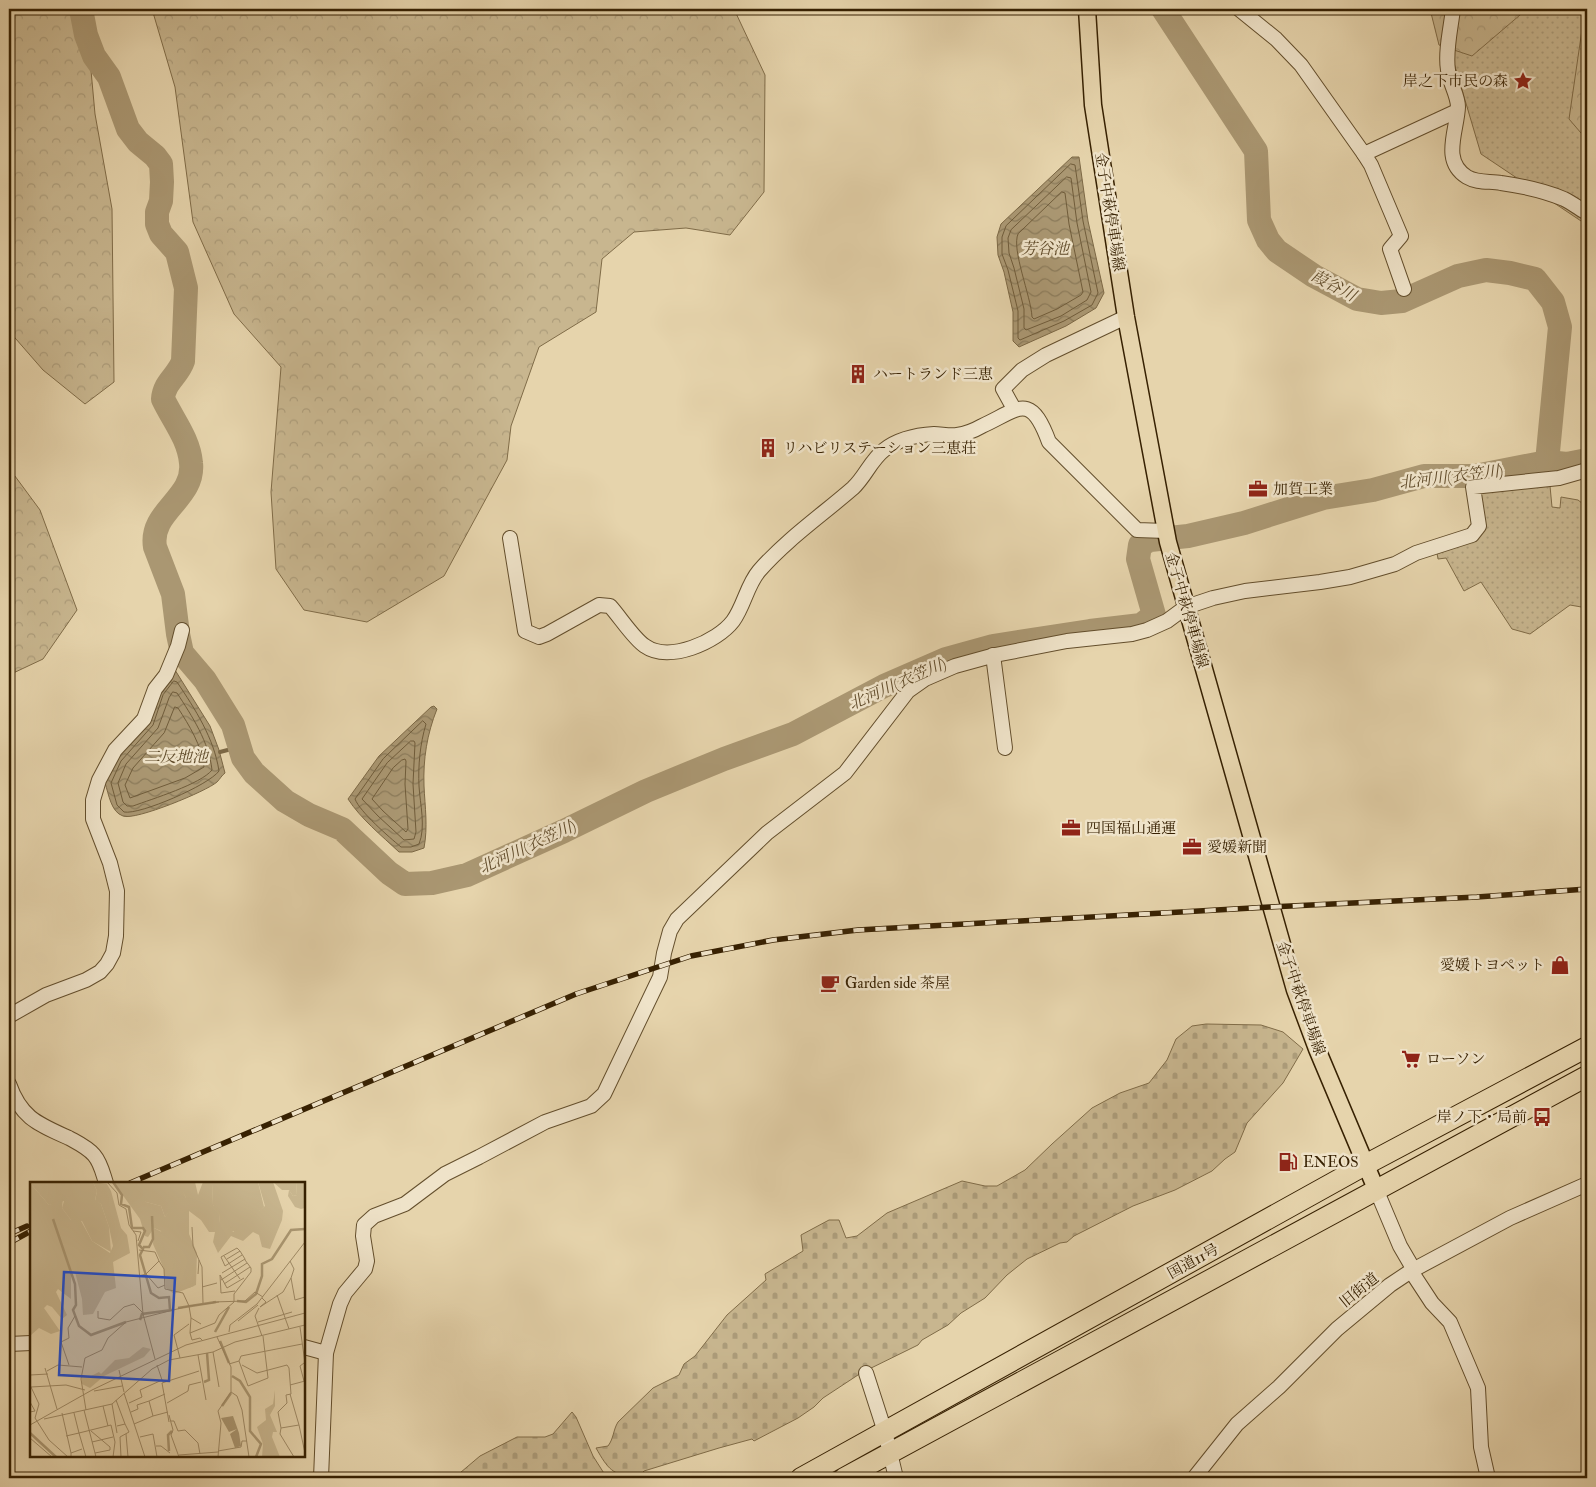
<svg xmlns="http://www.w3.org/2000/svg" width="1596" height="1487" viewBox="0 0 1596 1487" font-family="'IM FELL Double Pica','Noto Serif JP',serif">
  <defs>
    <pattern id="grass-dots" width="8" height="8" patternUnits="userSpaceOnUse" patternTransform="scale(1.25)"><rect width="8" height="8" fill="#c8b68f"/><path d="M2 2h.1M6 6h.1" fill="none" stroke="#ac9c7a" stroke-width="1.8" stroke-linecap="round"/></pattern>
    <pattern id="forest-crowns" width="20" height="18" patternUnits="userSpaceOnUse" patternTransform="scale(1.25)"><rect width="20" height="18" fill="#c8b68f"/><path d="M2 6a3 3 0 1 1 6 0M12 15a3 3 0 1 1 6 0" fill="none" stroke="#ac9c7a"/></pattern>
    <pattern id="cemetery-stones" width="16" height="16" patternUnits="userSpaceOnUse" patternTransform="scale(1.25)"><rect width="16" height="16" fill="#c8b68f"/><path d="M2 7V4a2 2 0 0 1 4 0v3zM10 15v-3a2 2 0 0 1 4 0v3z" fill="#ac9c7a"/></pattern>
    <pattern id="water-waves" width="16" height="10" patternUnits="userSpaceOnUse" patternTransform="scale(1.25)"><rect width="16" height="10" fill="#aa9772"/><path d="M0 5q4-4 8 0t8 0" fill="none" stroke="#8b7b5b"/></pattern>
  </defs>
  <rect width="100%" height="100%" fill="#e6d4ac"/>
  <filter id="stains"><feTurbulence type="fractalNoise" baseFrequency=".004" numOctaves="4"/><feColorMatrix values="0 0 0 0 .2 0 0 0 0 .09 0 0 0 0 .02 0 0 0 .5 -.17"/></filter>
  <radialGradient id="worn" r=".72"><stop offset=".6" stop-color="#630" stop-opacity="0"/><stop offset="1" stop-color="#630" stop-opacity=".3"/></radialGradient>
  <g fill="url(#grass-dots)" stroke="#806c48">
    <polygon points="1438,9 1587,9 1587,225 1481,154"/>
    <polygon points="1550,486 1552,507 1560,508 1561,497 1578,500 1587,507 1587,608 1570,605 1530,634 1512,629 1481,582 1464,591 1446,558 1438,559 1437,553 1477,539 1486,527 1481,494 1485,491"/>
  </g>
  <g fill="url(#forest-crowns)" stroke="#806c48">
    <polygon points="9,9 88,9 86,16 95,114 112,209 114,382 85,404 43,370 9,331"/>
    <polygon points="152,9 734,9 765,75 764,192 730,235 686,228 634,232 602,259 596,312 539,347 511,426 507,460 444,576 367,622 304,610 276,569 271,492 281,367 234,314 193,222 175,87"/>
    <polygon points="1430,9 1527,9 1472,56 1439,45"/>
    <polygon points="1585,9 1587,9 1587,140 1569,119"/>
    <polygon points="9,468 40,510 77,610 43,659 9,675"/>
  </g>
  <g fill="url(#cemetery-stones)" stroke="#806c48">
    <path d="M 1206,1024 L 1261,1025 L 1283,1032 L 1303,1049 L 1283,1083 L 1247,1123 L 1235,1152 L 1225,1159 L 1212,1171 L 1175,1190 L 1133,1206 L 1074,1236 L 1067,1242 L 1060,1243 L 1027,1259 L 1007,1275 L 985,1298 L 961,1313 L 948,1325 L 922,1340 L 918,1345 L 861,1373 L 823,1398 L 814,1407 L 798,1418 L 754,1441 L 752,1439 L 719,1448 L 644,1471 L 637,1478 C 612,1475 608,1469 596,1448 L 608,1446 C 614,1438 613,1430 618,1422 L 653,1388 L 679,1375 L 684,1364 L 695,1356 L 727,1315 L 766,1280 L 765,1274 L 803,1251 L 801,1235 L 829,1220 L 839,1220 L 846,1238 L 857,1236 L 887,1213 L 962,1181 L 985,1186 L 997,1186 L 1025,1170 L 1052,1144 L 1092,1108 L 1120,1093 L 1149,1083 L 1167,1060 L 1176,1039 L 1192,1026 Z"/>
    <polygon points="572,1412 576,1417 593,1456 607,1478 454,1478 480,1456 517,1437 545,1437 553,1434"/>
  </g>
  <g fill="url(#water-waves)" stroke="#7c6845">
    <polygon points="1072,157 1079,157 1088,221 1104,293 1096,308 1066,326 1019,347 1013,341 1013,312 1004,272 998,255 997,237 1001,224"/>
    <path d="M 175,670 L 210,726 L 219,750 L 225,773 C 222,775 220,779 217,782 C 207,791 135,821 123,816 C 111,812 109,795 105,783 L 117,758 Z"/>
    <path d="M 434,706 L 437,709 C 427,734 423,759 424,786 C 425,807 428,827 424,848 L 412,852 L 399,852 C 381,835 361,819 348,799 L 379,756 L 431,707 Z"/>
  </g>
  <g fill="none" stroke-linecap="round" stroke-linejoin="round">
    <g stroke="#705c3a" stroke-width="1">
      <polygon points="1071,164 1075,165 1083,221 1098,293 1092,305 1064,321 1020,340 1018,338 1018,311 1008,270 1002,254 1002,237 1006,226"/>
      <polygon points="1067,177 1071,178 1077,223 1091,292 1087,300 1061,316 1026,330 1024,328 1024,309 1014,268 1009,253 1008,238 1011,230"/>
      <path d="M 1062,192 L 1065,193 L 1069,224 L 1083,292 L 1081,295 L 1057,309 L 1034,319 L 1032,317 C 1031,296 1011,249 1018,234 Z"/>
      <path d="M 174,681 L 177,682 C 195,709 214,738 219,771 C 209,785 140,815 124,812 L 117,805 L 111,783 L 121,761 L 153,725 L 163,695 Z"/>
      <path d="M 173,692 L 177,693 C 192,716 209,742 212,770 C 201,784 152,799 133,806 L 127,806 L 123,802 L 118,783 L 126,764 L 158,728 L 169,698 Z"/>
      <path d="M 175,707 L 178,708 C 189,725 202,746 204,767 L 185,778 L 130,798 L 125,785 L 133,768 L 164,733 Z"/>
      <path d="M 423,721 L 426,724 C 420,744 418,766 419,786 C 420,804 426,827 419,844 L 411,847 L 401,847 C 389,837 360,812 355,799 L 383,759 Z"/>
      <polygon points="411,741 414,741 415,743 413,784 416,832 414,839 404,840 378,816 362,799 387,763"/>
      <polygon points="402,760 405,759 406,761 405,784 408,829 406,832 383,811 372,799 393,768"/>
    </g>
    <polyline stroke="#7c6845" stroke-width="4" points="220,752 239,747"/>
    <g stroke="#aa9772" stroke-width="24">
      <path d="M 81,9 L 86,35 L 94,56 L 109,77 L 128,129 L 138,142 L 155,156 L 161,164 L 162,182 L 161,201 L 157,212 L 157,224 L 161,234 L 177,252 L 186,288 L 183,361 C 178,376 164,382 163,399 C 173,420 189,439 191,463 C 195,499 149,511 155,547 L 173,594 L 178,634 L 182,653 L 205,680 L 233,725 L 243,758 L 254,773 L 285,801 L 309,815 L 342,829 L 389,873 L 405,884 L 432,883 L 467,875 L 564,831 L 646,791 L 724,759 L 793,734 L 884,686 L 946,659 L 993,646 L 1090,631 L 1141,625 L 1154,615 L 1138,559 L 1140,545 L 1150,540 L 1188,536 L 1244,523 L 1323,498 L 1373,490 L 1424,476 L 1475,476 L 1547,462 L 1567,464 L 1587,460"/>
      <polyline points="1163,9 1256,151 1259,220 1268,240 1277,251 1314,276 1357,299 1381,303 1402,301 1458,276 1486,270 1510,273 1535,279 1553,302 1560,327 1547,462"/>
    </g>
    <g stroke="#634e2c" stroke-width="16">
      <g id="minor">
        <polyline points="1239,9 1276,39 1301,65 1364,154 1457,111"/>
        <path d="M 1453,9 C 1451,27 1445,52 1448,70 C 1449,82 1458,95 1458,107 C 1457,131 1441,161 1467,177 C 1477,183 1490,181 1501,183 C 1522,186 1545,191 1564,199 C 1572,203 1580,209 1587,213"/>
        <polyline points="1364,154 1371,165 1401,236 1390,249 1404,289"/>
        <polyline points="1014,409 1003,389 1022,370 1046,355 1126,317"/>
        <path d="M 510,538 L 525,631 L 539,637 L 547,634 L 599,605 L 610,606 C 620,617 634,639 645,646 C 669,663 717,642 733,621 C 744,606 747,585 759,571 C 787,539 822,515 853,488 C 865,477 871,460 884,450 C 898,439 917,435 934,434 C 941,434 949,436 957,435 C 964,434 975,430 982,426 C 1019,409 1030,391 1049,442 L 1137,530 L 1166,531"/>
        <polyline points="993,655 1005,748"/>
        <polyline points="9,1016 46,995 86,980 100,972 107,964 113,953 116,936 117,891 110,863 93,819 93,800 99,780 115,750 144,719 155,689 166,675 178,646 182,630"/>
        <path d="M 9,1084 C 21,1118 38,1124 69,1138 C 78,1143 87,1147 94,1155 C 101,1163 103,1174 106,1183"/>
        <polyline points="1376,1189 1400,1246 1414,1270"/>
        <polyline points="1411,1271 1432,1303 1450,1322 1478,1388 1481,1447 1488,1478"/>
        <polyline points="9,1344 31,1343"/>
        <polyline points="304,1347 326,1353"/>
        <polyline points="866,1373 885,1432 896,1478"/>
        <polyline points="321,1478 326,1353 340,1304 345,1293 365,1269 367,1261 363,1236 364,1225 374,1216 405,1204 445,1174 479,1157 545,1122 591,1106 604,1094 660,977 664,953 670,931 677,919 767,833 845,773 908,691 925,679 955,666 995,655 1067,641 1132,634 1147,630 1167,621 1186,607 1213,598 1245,591 1320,582 1350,577 1395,564 1416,553 1472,535 1479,526 1473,487 1559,478 1587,470"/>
        <polyline points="1194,1478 1237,1424 1279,1387 1337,1329 1390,1285 1411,1271 1510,1218 1587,1184"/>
      </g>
    </g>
    <g stroke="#372102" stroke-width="19">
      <polyline id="major" points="1087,9 1093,105 1126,317 1168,542 1295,990 1317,1049 1376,1189"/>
    </g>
    <g stroke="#372102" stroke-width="22">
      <g id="highway">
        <polyline points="801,1478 1365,1165 1587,1047"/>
        <polyline points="844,1478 1587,1076"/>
      </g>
    </g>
    <use href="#minor" stroke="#efe3c9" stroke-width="14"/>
    <use href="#major" stroke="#e6d4ac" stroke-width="16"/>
    <use href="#highway" stroke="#e6d4ac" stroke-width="20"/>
    <g stroke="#372102" stroke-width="5.5">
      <g id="rail">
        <polyline points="130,1183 576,994 691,956 773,940 858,930 1270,907 1477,897 1587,889"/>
        <polyline points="9,1234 27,1226"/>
        <polyline points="9,1243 31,1231"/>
      </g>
    </g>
    <use href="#rail" stroke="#efe3c9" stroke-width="4" stroke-dasharray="11" stroke-linecap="butt"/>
  </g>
  <defs>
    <g id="sight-bare" transform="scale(1.5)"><path d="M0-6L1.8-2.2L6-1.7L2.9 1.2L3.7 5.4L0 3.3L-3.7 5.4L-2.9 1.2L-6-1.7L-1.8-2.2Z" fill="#8f2418" stroke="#efe3c9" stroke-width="2.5" paint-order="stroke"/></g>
    <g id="building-bare" transform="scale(1.5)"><path d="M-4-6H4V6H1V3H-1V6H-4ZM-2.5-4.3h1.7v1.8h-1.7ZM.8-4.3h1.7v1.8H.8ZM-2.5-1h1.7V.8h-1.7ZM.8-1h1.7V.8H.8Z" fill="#8f2418" stroke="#efe3c9" stroke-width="2.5" paint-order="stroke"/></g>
    <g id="office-bare" transform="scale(1.5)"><path d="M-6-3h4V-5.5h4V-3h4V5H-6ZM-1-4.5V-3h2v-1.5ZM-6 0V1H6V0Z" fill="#8f2418" stroke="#efe3c9" stroke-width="2.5" paint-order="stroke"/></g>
    <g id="shop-bare" transform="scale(1.5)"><path d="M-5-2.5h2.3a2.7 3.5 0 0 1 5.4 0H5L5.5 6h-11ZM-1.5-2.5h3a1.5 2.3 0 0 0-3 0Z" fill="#8f2418" stroke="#efe3c9" stroke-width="2.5" paint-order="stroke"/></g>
    <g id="cafe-bare" transform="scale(1.5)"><path d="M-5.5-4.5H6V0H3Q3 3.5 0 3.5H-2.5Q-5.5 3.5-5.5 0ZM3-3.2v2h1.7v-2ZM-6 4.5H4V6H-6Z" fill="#8f2418" stroke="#efe3c9" stroke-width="2.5" paint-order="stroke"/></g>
    <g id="supermarket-bare" transform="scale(1.5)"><path d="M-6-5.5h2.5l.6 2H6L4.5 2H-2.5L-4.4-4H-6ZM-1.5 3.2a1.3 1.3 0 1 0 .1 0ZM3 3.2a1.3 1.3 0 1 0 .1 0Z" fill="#8f2418" stroke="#efe3c9" stroke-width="2.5" paint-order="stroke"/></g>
    <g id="bus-bare" transform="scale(1.5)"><path d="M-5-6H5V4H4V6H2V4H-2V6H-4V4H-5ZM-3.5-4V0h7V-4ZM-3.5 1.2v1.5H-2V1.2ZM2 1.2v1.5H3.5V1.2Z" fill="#8f2418" stroke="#efe3c9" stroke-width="2.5" paint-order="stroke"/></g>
    <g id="fuel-bare" transform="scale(1.5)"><path d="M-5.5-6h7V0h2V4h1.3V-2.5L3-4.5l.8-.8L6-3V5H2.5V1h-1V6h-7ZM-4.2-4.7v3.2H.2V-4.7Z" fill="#8f2418" stroke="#efe3c9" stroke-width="2.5" paint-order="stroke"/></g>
  </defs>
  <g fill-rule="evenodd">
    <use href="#sight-bare" x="1523" y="81"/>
    <use href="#building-bare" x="858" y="374"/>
    <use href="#building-bare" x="768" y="448"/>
    <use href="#office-bare" x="1258" y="489"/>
    <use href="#office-bare" x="1071" y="828"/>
    <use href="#office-bare" x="1192" y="847"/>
    <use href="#shop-bare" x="1560" y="965"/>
    <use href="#cafe-bare" x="830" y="983"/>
    <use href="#supermarket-bare" x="1411" y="1059"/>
    <use href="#bus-bare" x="1542" y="1117"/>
    <use href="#fuel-bare" x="1288" y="1162"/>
  </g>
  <g text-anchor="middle" stroke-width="5" stroke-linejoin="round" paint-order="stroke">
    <g font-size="15" fill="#372102" stroke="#efe3c9" text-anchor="start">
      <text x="1508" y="86" text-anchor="end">岸之下市民の森</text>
      <text x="873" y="379">ハートランド三恵</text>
      <text x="783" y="453">リハビリステーション三恵荘</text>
      <text x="1273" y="494">加賀工業</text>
      <text x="1086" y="833">四国福山通運</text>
      <text x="1207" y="852">愛媛新聞</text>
      <text x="1545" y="970" text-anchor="end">愛媛トヨペット</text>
      <text x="845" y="988">Garden side 茶屋</text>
      <text x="1426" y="1064">ローソン</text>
      <text x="1527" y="1122" text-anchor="end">岸ノ下・局前</text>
      <text x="1303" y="1167">ENEOS</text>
    </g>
    <g font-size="15" fill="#372102" stroke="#efe3c9">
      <text transform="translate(1110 212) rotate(81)" y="5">金子中萩停車場線</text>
      <text transform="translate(1187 610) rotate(74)" y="5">金子中萩停車場線</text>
      <text transform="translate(1301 998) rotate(71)" y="5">金子中萩停車場線</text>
      <text transform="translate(1193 1261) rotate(-29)" y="5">国道11号</text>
      <text transform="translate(1359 1290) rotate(-39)" y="5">旧街道</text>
    </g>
    <g font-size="16" font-style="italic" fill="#5f4a29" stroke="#efe3c9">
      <text x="1045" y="254">芳谷池</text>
      <text transform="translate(1334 285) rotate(28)" y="6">葭谷川</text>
      <text transform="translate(1451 476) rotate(-7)" y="6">北河川(衣笠川)</text>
      <text transform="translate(897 683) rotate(-24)" y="6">北河川(衣笠川)</text>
      <text x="176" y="762">二反地池</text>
      <text transform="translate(527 846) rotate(-25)" y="6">北河川(衣笠川)</text>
    </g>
  </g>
  <g transform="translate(30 1182)">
    <rect width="275" height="275" fill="#e6d4ac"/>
    <path d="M 63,0 L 67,9 L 65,18 L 71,22 L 79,45 L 81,70 L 62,59 L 52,39 L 41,38 L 32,26 L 34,19 L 19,23 L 0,1 ZM 149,0 L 156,16 L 149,17 L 135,35 L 131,24 L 116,20 L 98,1 ZM 228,0 L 234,25 L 207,49 L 202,49 L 197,41 L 190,41 L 189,32 L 183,23 L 182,1 ZM 243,0 L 266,0 L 267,13 L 263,14 L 259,8 L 252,8 ZM 124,46 L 138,53 L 164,104 L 144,112 L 136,106 L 134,87 L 123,62 Z" fill="#c8b68f"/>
    <path d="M 42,0 L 47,4 L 46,10 L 39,15 L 29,12 L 17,0 ZM 63,0 L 77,2 L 81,9 L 91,46 L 97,53 L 100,71 L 83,80 L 86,106 L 75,110 L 63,132 L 53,133 L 52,117 L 45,90 L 41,90 L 41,117 L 28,107 L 26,110 L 37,133 L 32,137 L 22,125 L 17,123 L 14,126 L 30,149 L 21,152 L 9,146 L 0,154 L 0,1 L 19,23 L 33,16 L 32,26 L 41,38 L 50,37 L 62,59 L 80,71 L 83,64 L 79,45 L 71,22 L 65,19 L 67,9 ZM 98,0 L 114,14 L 116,20 L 131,24 L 135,35 L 149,14 L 156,16 L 148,1 L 165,0 L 168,13 L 173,0 L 182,0 L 183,23 L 189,29 L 190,41 L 199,41 L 203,50 L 235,24 L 228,0 L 243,0 L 253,29 L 252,38 L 240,67 L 232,65 L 229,53 L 223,50 L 213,59 L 201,54 L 188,71 L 183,60 L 185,50 L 179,50 L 171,38 L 159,29 L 159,52 L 167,71 L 166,103 L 159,106 L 156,96 L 154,103 L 146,108 L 142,104 L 145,78 L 141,95 L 134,98 L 135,74 L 131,49 L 124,46 L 118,55 L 115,54 L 110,37 L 84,1 ZM 266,0 L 275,0 L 275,26 L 271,27 L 265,25 L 258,14 L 259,8 L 263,14 L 267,13 ZM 245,208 L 245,224 L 240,233 L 247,250 L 243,250 L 242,255 L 250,275 L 232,275 L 233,262 L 227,245 L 236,238 L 235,227 L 243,222 Z" fill="#c8b68f"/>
    <path d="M 113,165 L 121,167 L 114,175 L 74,194 L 60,206 L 52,202 L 52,193 L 59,195 L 69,190 L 71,192 L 85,178 L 99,176 Z" fill="#c8b68f"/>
    <path d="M 203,234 L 209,251 L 211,264 L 205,266 L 200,252 L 207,247 L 199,250 L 191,236 Z" fill="#aa9772"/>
    <path fill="none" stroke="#aa9772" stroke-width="2.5" d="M 83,0 L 92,13 L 91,22 L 99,25 L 102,46 L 113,46 L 115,49 L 109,63 L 113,67 L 110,73 L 121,111 L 129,116 L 139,115 L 140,128M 23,37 L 45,102 L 46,123 L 43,128 L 49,144 L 61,153 L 96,140M 113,65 L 119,65 L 123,57 L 122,34M 207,119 L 216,120 L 226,112 L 232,94 L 232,82 L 242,77 L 261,48 L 275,47M 148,126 L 186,120M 110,138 L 112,132 L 142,128M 185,150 L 199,125M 190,159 L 199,181M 202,194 L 210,199 L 220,215 L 220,249 L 231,262 L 226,275M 174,200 L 179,198 L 177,171M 192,224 L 201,211M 0,251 L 26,275M 139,269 L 138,253 L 142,249"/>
    <path fill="none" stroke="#a08c68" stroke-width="1" d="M 77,0 L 87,11 L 89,23 L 96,27 L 99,43 L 106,53 L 113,132 L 125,177M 162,45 L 163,64 L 169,78 L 168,92M 103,49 L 111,50 L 108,59M 109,68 L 125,70 L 129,79M 194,74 L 210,97M 197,77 L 210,69M 169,78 L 172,85 L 173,121M 260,79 L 264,87 L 261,96 L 265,118 L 275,115M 192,91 L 215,77M 109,94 L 116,92 L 128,106 L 135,103M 191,98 L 217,81M 194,102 L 220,85M 172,105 L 187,101M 205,109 L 191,111 L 190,93 L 197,106 L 214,96M 247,113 L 259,147M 232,116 L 236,120 L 230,125 L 253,110 L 261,96M 183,120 L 215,119 L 225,110 L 233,115M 229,126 L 225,134 L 232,154M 68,129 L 68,136 L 80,138 L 94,125 L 104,122 L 113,131M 161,136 L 159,124 L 189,120M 208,139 L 228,123M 228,140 L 262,130M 270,145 L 275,181M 199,150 L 200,143 L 227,122 L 275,60M 160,151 L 161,136 L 171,142M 187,155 L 201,185 L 201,210 L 207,214 L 212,228 L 219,275M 173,159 L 170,156 L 162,158 L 160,151 L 185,141 L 189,133 L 204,120 L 204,112 L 221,90 L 221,86 L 215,78 L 215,77 L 210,69 L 207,66 L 191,75 L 195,84 L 212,73M 183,170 L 189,205M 168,173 L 176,218M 150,176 L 144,153 L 159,142M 209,179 L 218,204 L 238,196 L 233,154M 274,181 L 270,184 L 274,199M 199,182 L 209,179 L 211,174 L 272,162M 39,183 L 31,160 L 39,156 L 38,146 L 45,134M 127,183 L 132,198M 212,183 L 227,191 L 257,183 L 259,186 L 261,212 L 256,213 L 257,221 L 248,230 L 251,246M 15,186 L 27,227M 89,188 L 94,210M 17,189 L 28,183 L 52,185M 0,193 L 18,192M 260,203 L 275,199M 1,205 L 9,222 L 5,236 L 19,258 L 38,275M 1,205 L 36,203 L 55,208M 64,209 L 92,204M 94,211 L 115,275M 135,212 L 119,219 L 123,234 L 138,230M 260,212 L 269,243 L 251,246 L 250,252 L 264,275M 86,218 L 95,242 L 87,244M 0,220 L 5,229 L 0,230M 99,221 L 112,215 L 110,208 L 132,198M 137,221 L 158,209 L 159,203 L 171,200M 82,222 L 87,251M 73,224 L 78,244M 54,228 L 66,275M 56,228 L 51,197 L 55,176 L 72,168 L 78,156 L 96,140 L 159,124 L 153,111 L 135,107 L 134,87 L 129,79 L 116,92M 101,230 L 108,227 L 107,223 L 119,219M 32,231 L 41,271M 139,233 L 143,248 L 141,253 L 149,275M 14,237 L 82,222 L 122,187 L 139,178 L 183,170 L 205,160 L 275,143M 141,239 L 144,239 L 148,249 L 155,248 L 168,261 L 170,272M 139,240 L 132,201 L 169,189M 104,242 L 123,234M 0,243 L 62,208 L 156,163 L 275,131M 269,243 L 275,271M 61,249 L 80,265 L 80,268 L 65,271M 96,252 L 98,275M 36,254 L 49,251 L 44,231M 110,255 L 123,252 L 127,275M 0,256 L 22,275M 62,260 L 83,255M 126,264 L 131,264 L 140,271M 188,269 L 211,265 L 212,259 L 217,259M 149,273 L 188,270M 41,275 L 41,271 L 52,267M 56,275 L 49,251 L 81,243 L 85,260 L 83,275M 91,275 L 90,255 L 99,250 L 95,242M 188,275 L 191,241 L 188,229 L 201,210"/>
    <path fill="#1d4ed8" fill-opacity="0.15" stroke="#1d4ed8" stroke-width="2.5" d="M 34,90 L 145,96 L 139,199 L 29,193 Z"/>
    <rect width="275" height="275" fill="none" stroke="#372102" stroke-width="2.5"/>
  </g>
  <rect width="1596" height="1487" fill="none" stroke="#e6d4ac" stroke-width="30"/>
  <rect x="10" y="10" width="1576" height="1467" fill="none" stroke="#372102" stroke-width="2.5"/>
  <rect x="15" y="15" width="1566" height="1457" fill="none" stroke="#372102"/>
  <rect width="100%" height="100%" filter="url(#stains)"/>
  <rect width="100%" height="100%" fill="url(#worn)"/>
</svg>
